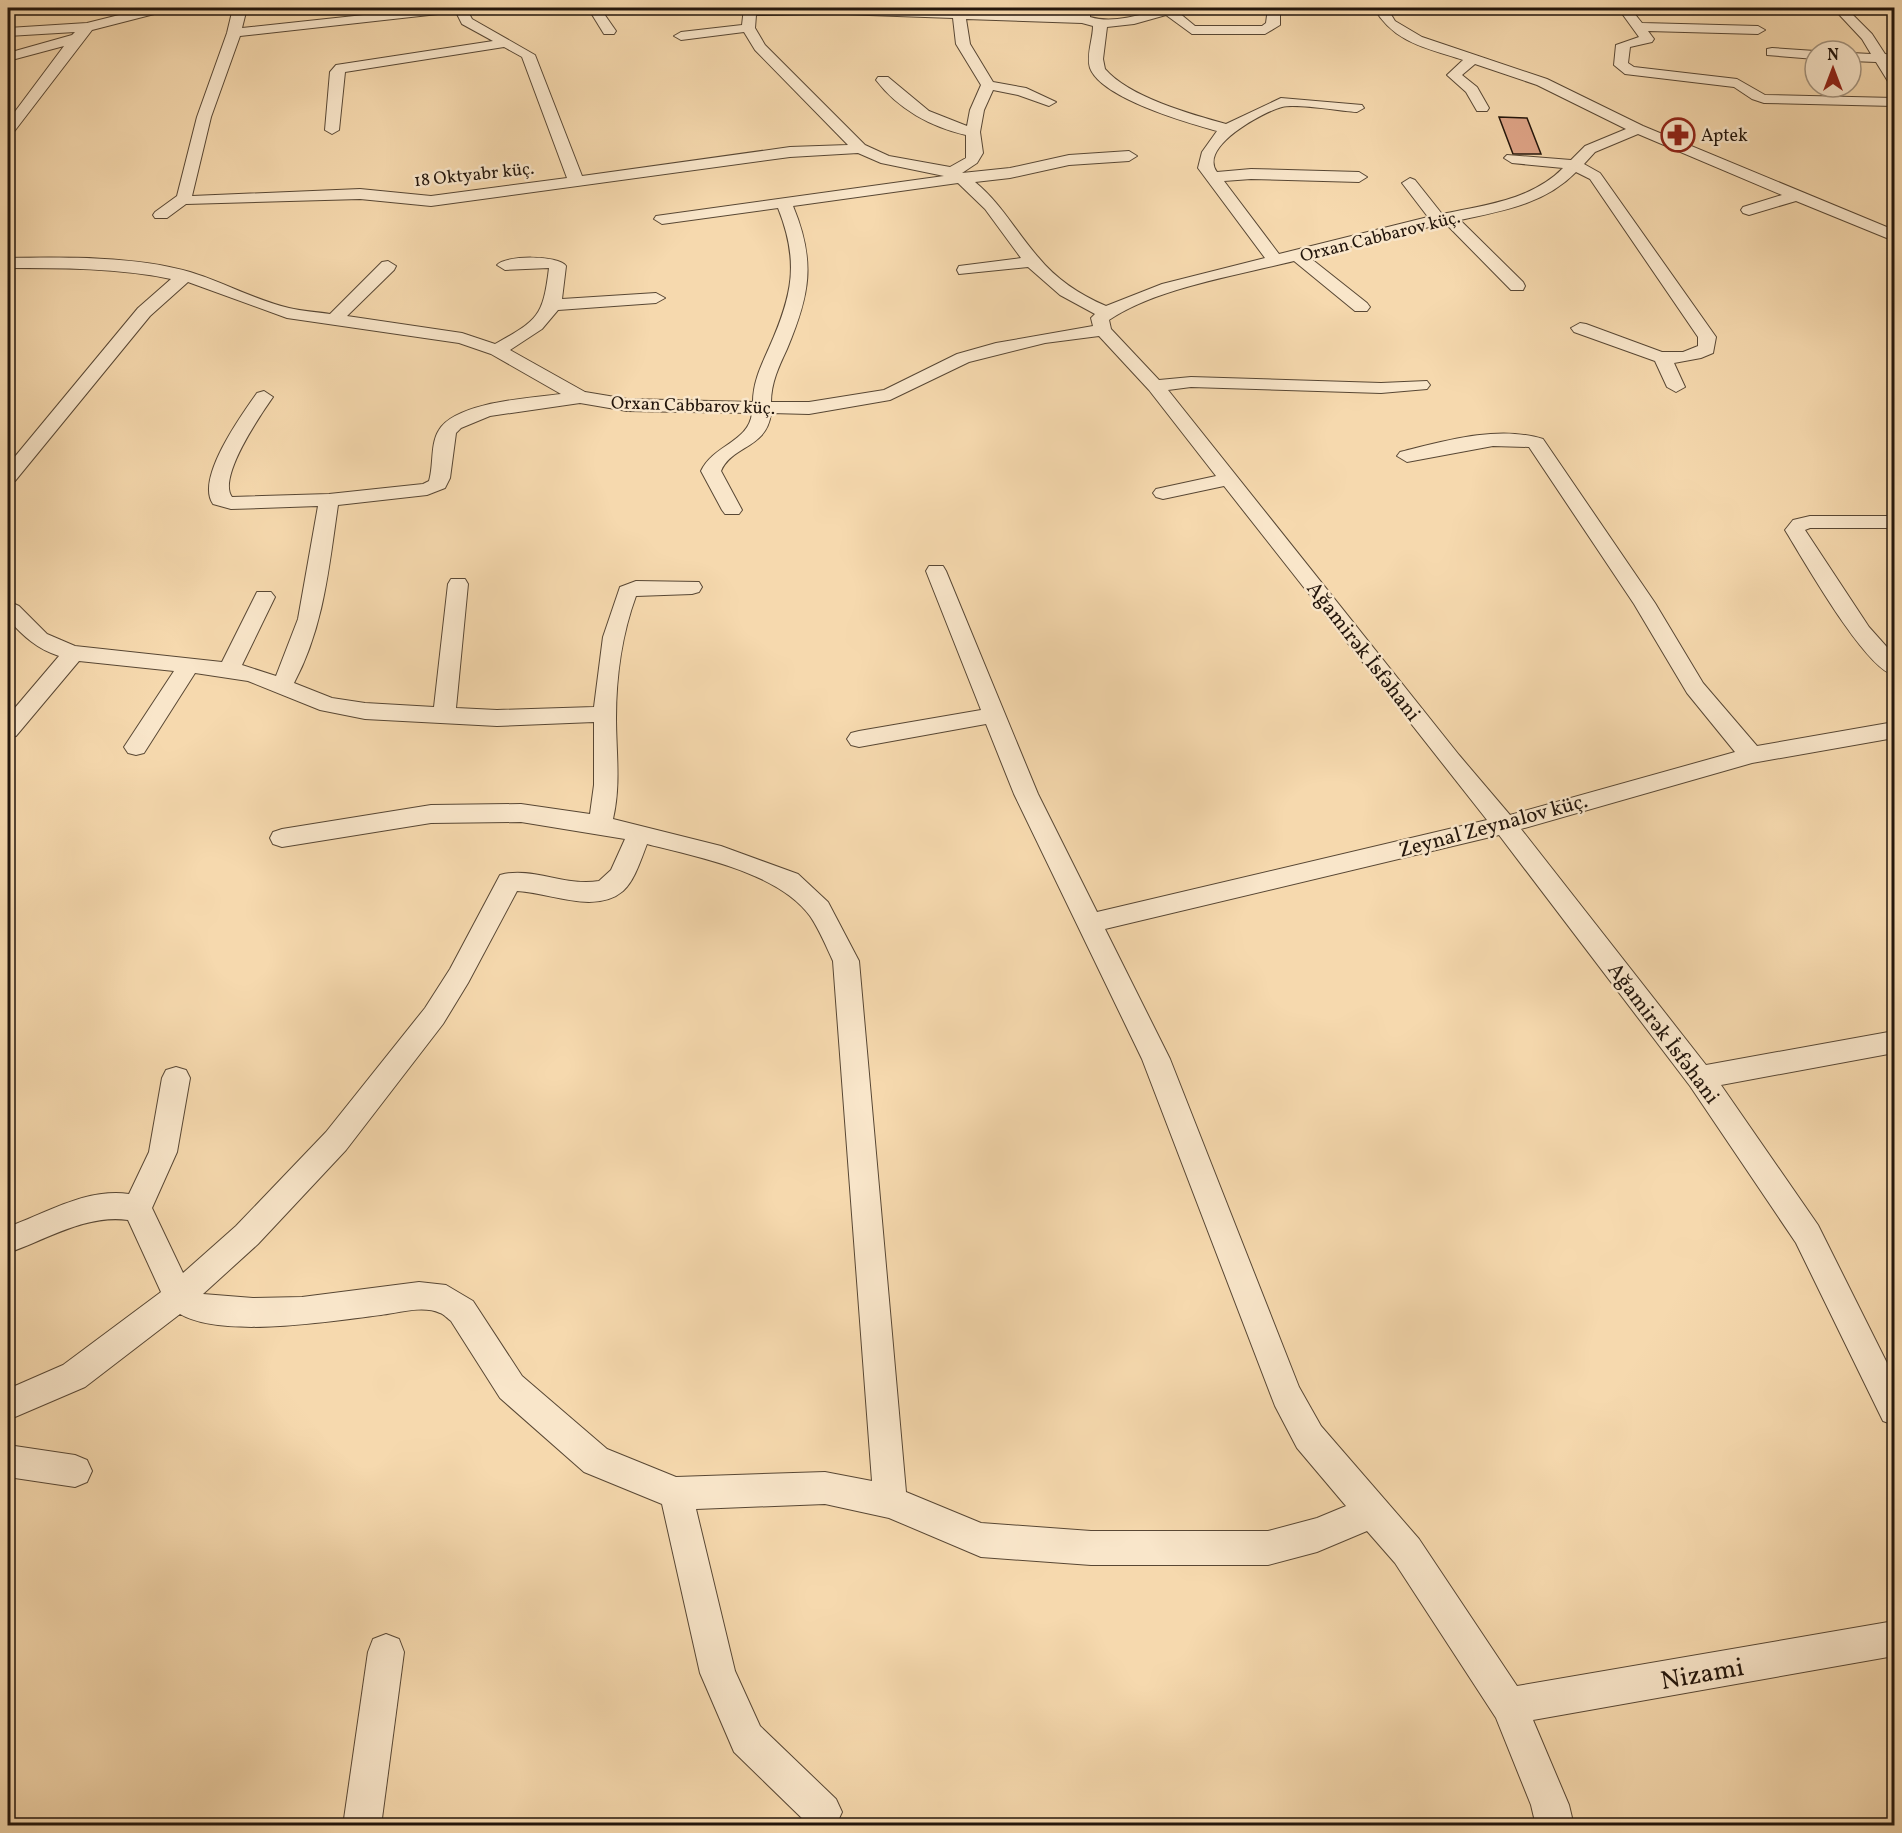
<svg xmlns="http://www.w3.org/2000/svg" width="1902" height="1833" viewBox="0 0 1902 1833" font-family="Vollkorn,serif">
  <rect width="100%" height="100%" fill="#f6d9ae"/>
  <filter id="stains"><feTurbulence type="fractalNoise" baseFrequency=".00333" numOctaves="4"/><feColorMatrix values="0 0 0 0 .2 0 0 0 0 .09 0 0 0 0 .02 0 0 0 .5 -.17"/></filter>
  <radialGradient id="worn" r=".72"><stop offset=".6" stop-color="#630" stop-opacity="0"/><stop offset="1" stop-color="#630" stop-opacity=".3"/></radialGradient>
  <polygon fill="#dea487" stroke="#23160c" stroke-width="1.5" points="1499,117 1527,118 1541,154 1513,154"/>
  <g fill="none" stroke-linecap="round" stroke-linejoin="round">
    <g stroke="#584734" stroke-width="2">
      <g id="minor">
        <polygon points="147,8 168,8 166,11 92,30 13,133 8,134 8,121 64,46 8,61 8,53 72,35 75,32 8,36 8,28 87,23"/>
        <path d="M 233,8 L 247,8 L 242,28 L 429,8 L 466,8 L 472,19 L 535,55 L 582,176 L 790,147 L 848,145 L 755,50 L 744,32 L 681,40 L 674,36 L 681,32 L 742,25 L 744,8 L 880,8 L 1077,15 L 1078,8 L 1090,8 L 1090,17 C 1120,26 1152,8 1182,8 L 1178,12 L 1195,26 L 1262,26 L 1266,23 L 1268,8 L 1280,8 L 1280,25 L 1265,34 L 1192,34 L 1166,15 L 1134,24 L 1107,27 L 1103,59 L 1105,69 C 1129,97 1190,114 1226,124 L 1281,98 L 1362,105 L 1364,108 L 1357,112 C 1340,111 1296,103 1282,107 C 1263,112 1198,147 1217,172 L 1251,169 L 1359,172 L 1367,177 L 1359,182 L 1251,179 L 1224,181 L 1279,254 L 1428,217 L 1402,183 L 1410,178 L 1415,180 L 1442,214 C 1484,205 1532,200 1563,168 L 1512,163 L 1504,158 L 1507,155 L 1571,160 L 1585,146 L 1626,129 L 1537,85 L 1475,64 L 1462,75 L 1477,87 L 1489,108 L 1487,111 L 1477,111 L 1466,92 L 1447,75 L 1463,60 C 1427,48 1394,43 1374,8 L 1387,8 L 1395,21 L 1422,37 L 1547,79 L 1643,126 L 1894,230 L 1894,241 L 1796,201 L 1749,215 L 1743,213 L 1741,210 L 1743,207 L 1782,195 L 1638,134 L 1595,152 L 1584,164 L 1600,173 L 1716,337 L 1713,353 L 1701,358 L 1674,363 L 1685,387 L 1676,392 L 1667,387 L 1655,361 L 1574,332 L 1571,328 L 1580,323 L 1586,324 L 1662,352 L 1683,352 L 1698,346 L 1698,337 L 1590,179 L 1576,172 C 1545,204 1502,211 1460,220 L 1523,282 L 1525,286 L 1523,290 L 1511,290 L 1445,223 L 1309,257 L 1367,303 L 1370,307 L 1367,311 L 1355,311 L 1294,261 C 1239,275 1156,288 1109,320 L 1111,329 L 1159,380 L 1191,377 L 1381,383 L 1427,381 L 1430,385 L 1427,389 L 1381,393 L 1191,387 L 1168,390 L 1459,755 L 1510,815 L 1735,752 L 1687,693 L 1634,604 L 1529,447 L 1493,446 L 1407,462 L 1397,456 L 1400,452 C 1444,441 1498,425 1543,439 L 1655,603 L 1703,683 L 1757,746 L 1894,722 L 1894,738 L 1752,763 L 1521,829 L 1706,1065 L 1894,1031 L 1894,1053 L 1721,1085 L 1818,1225 L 1894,1377 L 1894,1425 L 1883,1421 L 1796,1243 L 1690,1086 L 1499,835 L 1105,929 L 1170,1059 L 1299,1387 L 1321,1426 L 1419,1539 L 1517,1686 L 1894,1621 L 1894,1656 L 1533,1720 L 1569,1805 L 1574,1826 L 1536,1826 L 1531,1805 L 1496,1718 L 1395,1563 L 1367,1531 L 1317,1552 L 1268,1565 L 1091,1565 L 981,1557 L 889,1518 L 825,1504 L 696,1509 L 735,1671 L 760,1726 L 836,1799 L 842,1812 L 836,1825 L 810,1826 L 734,1752 L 700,1673 L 662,1504 L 584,1472 L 500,1398 L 451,1321 C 448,1319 444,1314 440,1313 C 423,1305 398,1313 381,1315 C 332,1321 222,1339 180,1314 L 85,1387 L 8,1420 L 8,1389 L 63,1365 L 161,1292 L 128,1220 C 86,1214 46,1240 8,1253 L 8,1227 C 47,1213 86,1188 129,1194 L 149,1152 L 162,1078 L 166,1070 L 176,1067 L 186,1070 L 190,1078 L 177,1152 L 152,1208 L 183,1273 L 236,1226 L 326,1132 L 425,1008 L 450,969 L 500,875 C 532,866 566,887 599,881 L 611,870 L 625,839 L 521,822 L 431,823 L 282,847 L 273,844 L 270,838 L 273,832 L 282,829 L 431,805 L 521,804 L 590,814 L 594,785 L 594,722 L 497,726 L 365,719 L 320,710 L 248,681 L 195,673 L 144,753 L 136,755 L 128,753 L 124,747 L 174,671 L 79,661 L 16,736 L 8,738 L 8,716 L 59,656 C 37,649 23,636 8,619 L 8,601 L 19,606 L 47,634 L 75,646 L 222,662 L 257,592 L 271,592 L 275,597 L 242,665 L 276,676 L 298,619 L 318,506 L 231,509 L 213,504 C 195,479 242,414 257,393 L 264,391 L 273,397 C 261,414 217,478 232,497 L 329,494 L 423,484 L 429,481 C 434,465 430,444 439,430 C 456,402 530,398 561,394 L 491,354 L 459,343 L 287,318 L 188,282 L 150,316 L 15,481 L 8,483 L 8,465 L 138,308 L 171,279 C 118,268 63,268 8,268 L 8,258 C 64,257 136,256 190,272 C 223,282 255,300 289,308 C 302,311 317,312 330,314 L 382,262 L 388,261 L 396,266 L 394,270 L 347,316 L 462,333 L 495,344 C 538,320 543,317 549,268 L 505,270 L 497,265 C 505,255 558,255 566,266 L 562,299 L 656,293 L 665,298 L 656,303 L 558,310 L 542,329 L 510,350 L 585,392 L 627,399 L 753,402 C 753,382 761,366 769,348 C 792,296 800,263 778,208 L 662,224 L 654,219 L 656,216 L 944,176 L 881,163 L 858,153 L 790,157 L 431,206 L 360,199 L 186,204 L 167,218 L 155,218 L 153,215 L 155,212 L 177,196 L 197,117 L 227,33 ZM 456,12 L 462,24 L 493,41 L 336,65 L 330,72 L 325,130 L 332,134 L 339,130 L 345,72 L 504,47 L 522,57 L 567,178 L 431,196 L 360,189 L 192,196 L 211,117 L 240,36 ZM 841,14 L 953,18 L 956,44 L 981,85 L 970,110 L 967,126 L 929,111 L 888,77 L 878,77 L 876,80 C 898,109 931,127 966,135 L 966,158 L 950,167 L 889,156 L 865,145 L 765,45 L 755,28 L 756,15 ZM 966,19 L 1082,23 L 1093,26 C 1093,39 1086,55 1090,68 C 1101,98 1188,123 1217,131 L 1202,152 L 1198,168 L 1265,258 L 1162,284 L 1106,306 C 1080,295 1056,279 1038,257 C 1016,232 1001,203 975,182 L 1010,178 L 1069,165 L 1129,161 L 1137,156 L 1129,151 L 1069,155 L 1010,168 L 962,173 L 977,163 L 983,153 L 980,132 L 984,110 L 993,90 L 1018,95 L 1049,106 L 1056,102 L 1026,88 L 993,82 L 970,44 ZM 958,183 L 985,209 L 1021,258 L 959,266 L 957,270 L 959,274 L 1028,267 L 1060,295 L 1095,314 L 1091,318 L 1093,326 L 996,343 L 957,354 L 884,390 L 809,402 L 771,402 C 771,383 779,366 787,349 C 810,294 816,262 793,206 ZM 1099,336 L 1149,390 L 1216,476 L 1156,489 L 1153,493 L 1156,497 L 1163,499 L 1224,486 L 1487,820 L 1097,912 L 1038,794 L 946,571 L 943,566 L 929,566 L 926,571 L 981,710 L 859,731 L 851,733 L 847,739 L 851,745 L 859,747 L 986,724 L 1014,794 L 1142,1059 L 1275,1406 L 1297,1448 L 1346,1506 L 1317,1518 L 1268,1531 L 1091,1531 L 981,1523 L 906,1492 L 859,961 L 828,902 L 798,874 L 721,846 L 613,819 C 621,785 616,752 616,718 C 616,677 622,634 636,596 L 692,594 L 699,592 L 702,587 L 699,582 L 636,581 L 620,587 L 603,637 L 594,707 L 497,710 L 456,708 L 468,584 L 465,579 L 451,579 L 448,584 L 434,707 L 365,703 L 332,698 L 294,683 C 324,627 329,566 338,505 L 427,495 L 445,488 L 450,478 L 456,433 L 461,428 L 490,416 L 580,403 L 627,411 L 752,413 C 749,442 713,445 701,471 L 722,510 L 725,514 L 739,514 L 742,510 L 721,471 C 732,445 767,449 771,413 L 809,414 L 890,400 L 969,362 L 1045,343 ZM 647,844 C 697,857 778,872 810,916 C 819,929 826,946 833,961 L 872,1481 L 825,1472 L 676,1477 L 607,1449 L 522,1376 L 473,1301 L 446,1285 L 419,1282 L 302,1297 L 253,1298 L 203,1294 L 258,1244 L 346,1150 L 443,1024 L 468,983 L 517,891 C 548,892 595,915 623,891 C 635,880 641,859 647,844 Z"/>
        <polygon points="588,8 600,8 616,31 614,34 604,34"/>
        <polygon points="1618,8 1630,8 1642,23 1758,26 1765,30 1758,34 1648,31 1654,39 1652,42 1630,47 1628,63 1634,67 1737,79 1765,95 1894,98 1894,106 1764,103 1752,99 1734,87 1625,74 1614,65 1616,45 1639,37"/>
        <polygon points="1833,8 1846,8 1872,34 1885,54 1894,55 1894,63 1890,63 1894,70 1894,84 1889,83 1876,62 1851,61 1851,53 1871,54 1862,39"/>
        <polygon points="1772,48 1815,51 1815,59 1767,55 1767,49"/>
        <path d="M 1810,516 L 1894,516 L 1894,528 L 1810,528 L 1805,530 L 1869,627 L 1894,655 L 1894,675 C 1865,669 1803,559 1785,530 L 1793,520 Z"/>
        <polygon points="8,1445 75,1455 87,1460 92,1471 87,1482 75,1487 8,1477"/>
        <polygon points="386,1634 399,1639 404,1652 381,1826 343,1826 368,1652 373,1639"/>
      </g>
    </g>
    <use href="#minor" fill="#f9e6ca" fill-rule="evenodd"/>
  </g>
  <defs>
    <g id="pharmacy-ring" transform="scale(1.725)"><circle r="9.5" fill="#f9e6ca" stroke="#8f2418" stroke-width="1.5"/><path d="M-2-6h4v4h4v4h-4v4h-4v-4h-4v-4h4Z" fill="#8f2418"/></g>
  </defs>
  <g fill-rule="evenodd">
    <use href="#pharmacy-ring" x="1678" y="135"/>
  </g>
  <g text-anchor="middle" stroke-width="5" stroke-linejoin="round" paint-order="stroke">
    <g font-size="18" fill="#23160c" stroke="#f9e6ca" text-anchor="start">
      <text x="1701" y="141">Aptek</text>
    </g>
    <g font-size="18" fill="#23160c" stroke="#f9e6ca">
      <text transform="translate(474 174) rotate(-6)" y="6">18 Oktyabr küç.</text>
      <text transform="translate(1380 236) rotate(-14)" y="6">Orxan Cabbarov küç.</text>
      <text transform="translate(693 405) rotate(2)" y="6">Orxan Cabbarov küç.</text>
    </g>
    <g font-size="21" fill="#23160c" stroke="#f9e6ca">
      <text transform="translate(1364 651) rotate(52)" y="7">Ağamirək İsfəhani</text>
      <text transform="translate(1493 825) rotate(-15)" y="7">Zeynal Zeynalov küç.</text>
      <text transform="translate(1664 1033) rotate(53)" y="7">Ağamirək İsfəhani</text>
    </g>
    <g font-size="26" fill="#23160c" stroke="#f9e6ca">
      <text transform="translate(1702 1673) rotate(-10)" y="9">Nizami</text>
    </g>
  </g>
  <rect width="1902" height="1833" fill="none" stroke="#f6d9ae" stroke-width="30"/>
  <rect x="9" y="9" width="1884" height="1815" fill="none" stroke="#23160c" stroke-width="3"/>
  <rect x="15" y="15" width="1872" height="1803" fill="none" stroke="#23160c" stroke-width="1.5"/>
  <g transform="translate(1833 69)"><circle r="28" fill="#f9e6ca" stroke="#a3937e" stroke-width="1.5"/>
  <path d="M0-4.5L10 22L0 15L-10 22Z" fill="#8f2418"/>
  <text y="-9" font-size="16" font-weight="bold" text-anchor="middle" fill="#23160c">N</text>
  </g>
  <rect width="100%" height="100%" filter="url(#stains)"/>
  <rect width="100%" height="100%" fill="url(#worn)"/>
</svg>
